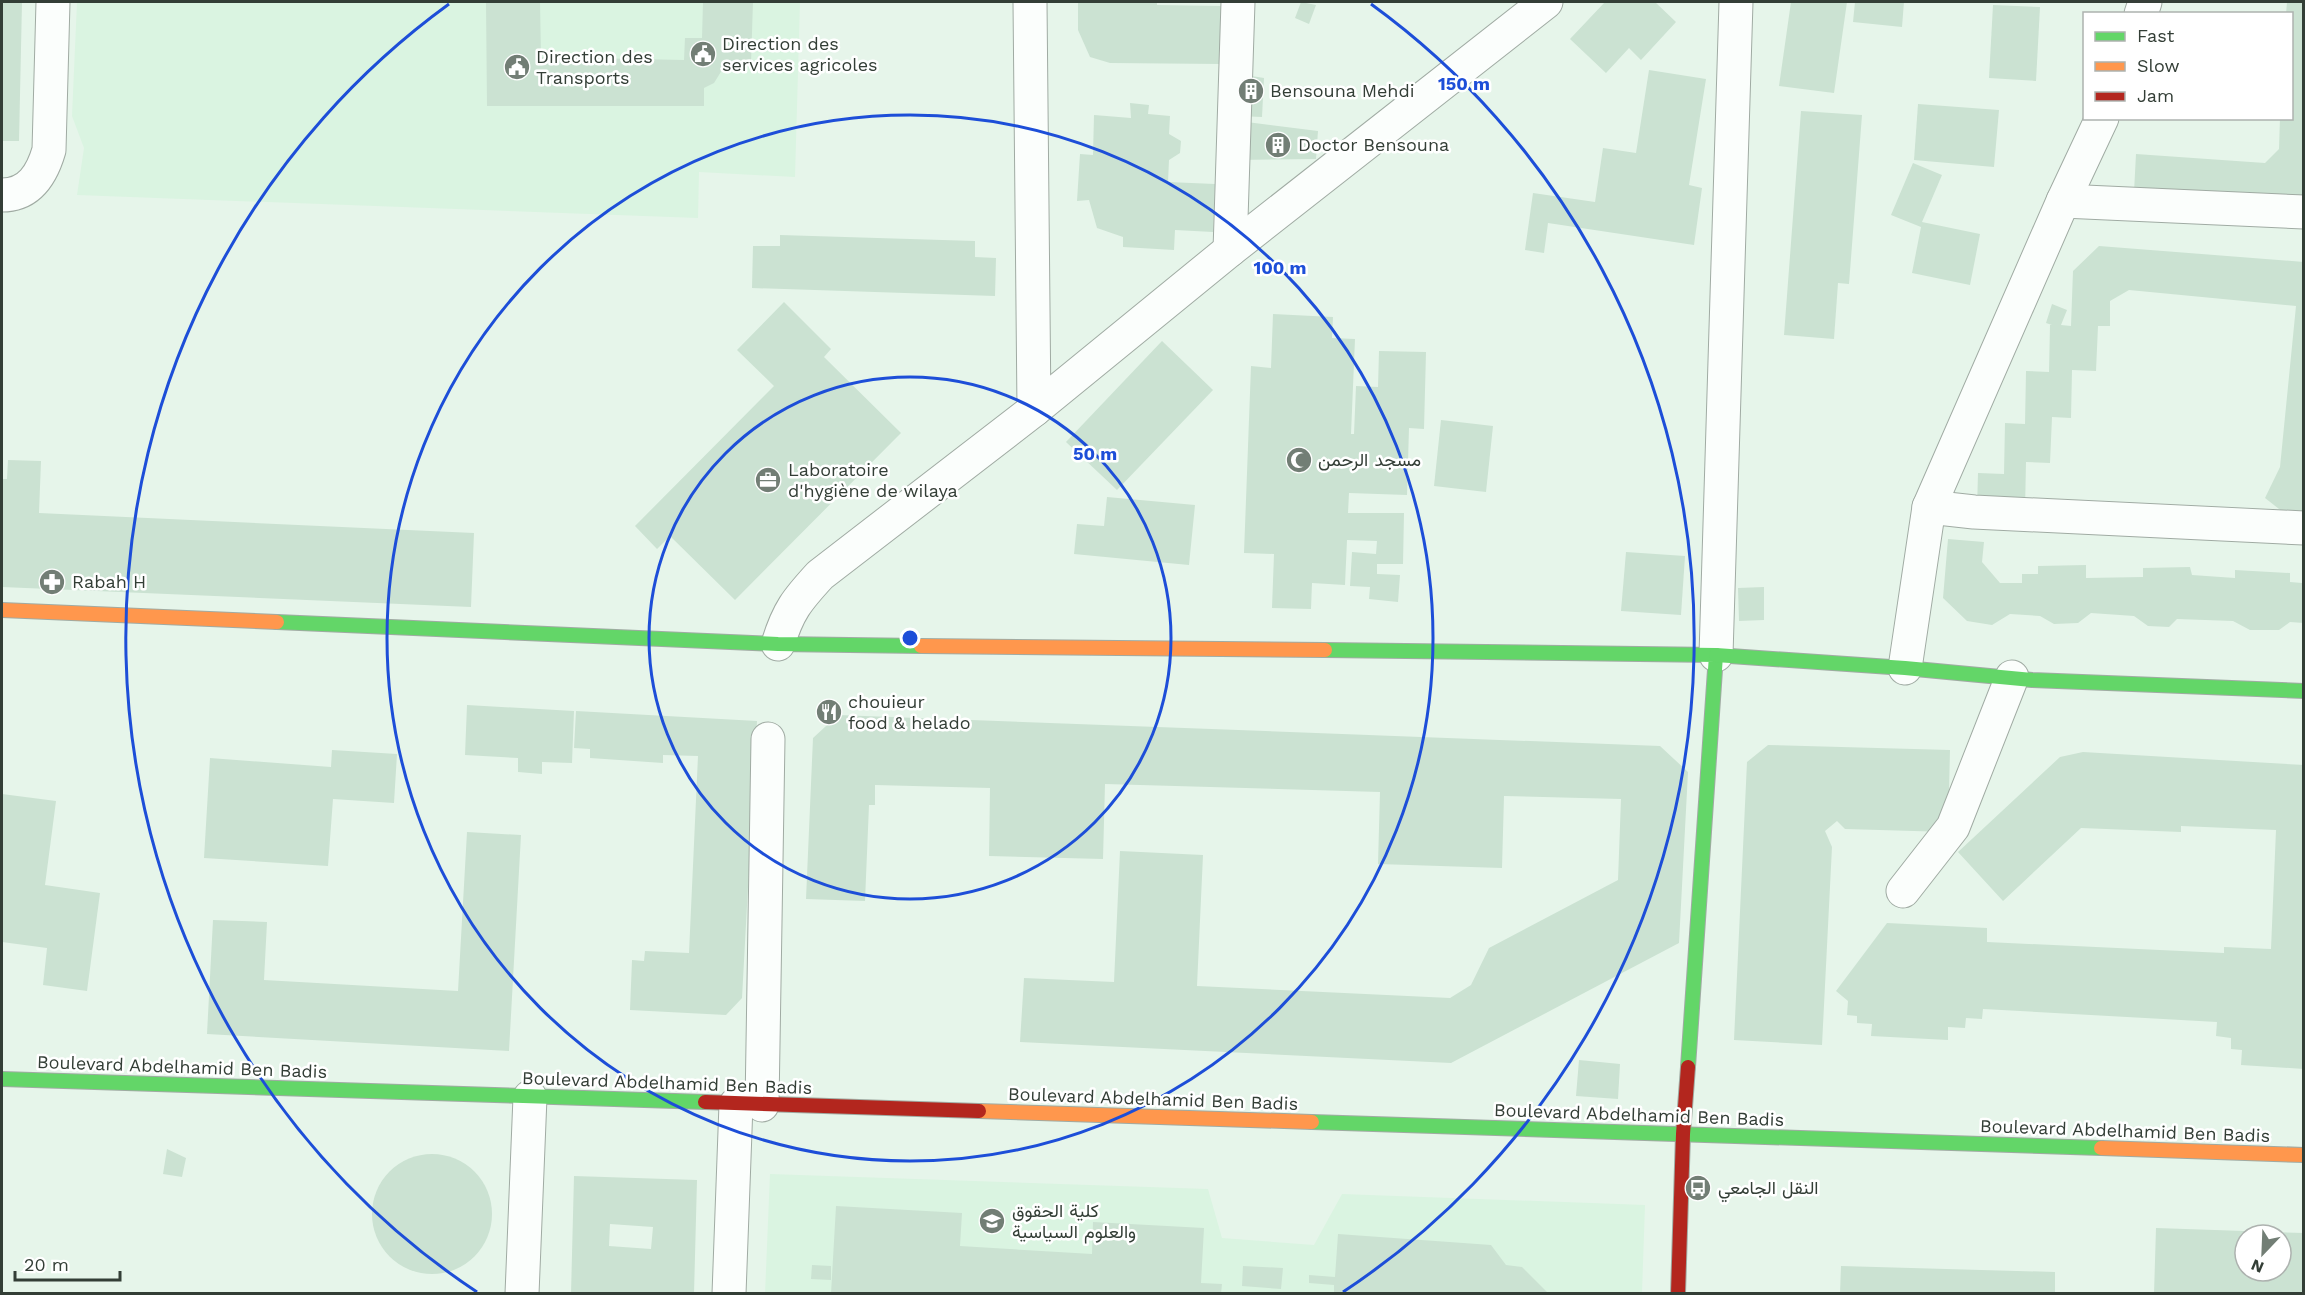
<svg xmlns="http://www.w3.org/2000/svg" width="2305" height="1295" viewBox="0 0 2305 1295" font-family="'Work Sans',Vazirmatn,sans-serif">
  <rect width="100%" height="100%" fill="#e6f5ea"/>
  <g fill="#daf4e1">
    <polygon points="77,2 800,2 795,177 699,172 698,218 77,195 84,148 72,116"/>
    <polygon points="770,1174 1208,1189 1222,1238 1314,1245 1342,1194 1645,1205 1642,1293 765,1294"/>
  </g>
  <g fill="#cbe2d2" fill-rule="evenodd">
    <polygon points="2,2 22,2 19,141 2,141"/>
    <polygon points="540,2 541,57 684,60 685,38 702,38 703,2 753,2 751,63 727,62 714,83 704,88 704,106 487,106 486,3"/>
    <polygon points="1078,2 1157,2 1157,5 1221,6 1221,64 1110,63 1090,57 1078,30"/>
    <polygon points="1301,2 1316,5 1309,24 1295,18"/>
    <polygon points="1605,2 1655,2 1676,22 1641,60 1629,48 1606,73 1570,39"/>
    <polygon points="1791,2 1847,2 1834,93 1779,86"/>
    <polygon points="1855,2 1904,2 1902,27 1853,22"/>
    <polygon points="2287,2 2304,2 2304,195 2291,202 2134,192 2136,154 2265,163 2279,149 2280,118 2292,118 2292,14 2286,14"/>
    <polygon points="1993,5 2040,7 2036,81 1989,78"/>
    <polygon points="1649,70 1706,79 1689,185 1702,188 1694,245 1548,223 1544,253 1525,250 1533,193 1595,202 1603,148 1636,153"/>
    <polygon points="1239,74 1264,78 1262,117 1239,116"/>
    <polygon points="1130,103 1149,105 1148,114 1170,116 1169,134 1181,141 1180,153 1169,160 1168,182 1215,184 1213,232 1175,230 1174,250 1123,247 1123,237 1097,228 1089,200 1077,201 1080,154 1093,155 1094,115 1131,118"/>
    <polygon points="1918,104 1999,110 1994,167 1914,160"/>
    <polygon points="1801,111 1862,115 1849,284 1838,283 1834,339 1784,335"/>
    <polygon points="1239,121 1318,131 1316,159 1237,160"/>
    <polygon points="1913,163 1942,175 1922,222 1980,234 1970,285 1912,273 1921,227 1891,215"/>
    <polygon points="780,235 975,241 975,257 996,258 995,296 752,288 753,246 780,246"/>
    <polygon points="2099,246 2304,262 2304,518 2288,516 2265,498 2280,467 2296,306 2129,290 2110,301 2110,326 2098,326 2096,371 2072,370 2071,418 2052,417 2050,463 2026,462 2025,511 1977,509 1978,473 2004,474 2005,423 2025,424 2026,371 2049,372 2050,325 2052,325 2046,323 2052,304 2067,310 2061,325 2071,326 2073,271"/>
    <polygon points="784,302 831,349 824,357 901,433 735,600 670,536 657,549 635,526 774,386 737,350"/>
    <polygon points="1273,314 1333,317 1332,338 1355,339 1351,434 1354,434 1356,386 1378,387 1379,351 1426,352 1424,429 1409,428 1407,495 1349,493 1348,513 1404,513 1403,564 1377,564 1377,574 1400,575 1398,602 1369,599 1370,587 1350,586 1352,552 1376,554 1377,541 1347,540 1345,585 1312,583 1311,609 1272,608 1274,554 1244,553 1251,366 1271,368"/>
    <polygon points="1162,341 1213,390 1117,490 1066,442"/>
    <polygon points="1441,420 1493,426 1486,492 1434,486"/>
    <polygon points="8,460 41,461 39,513 474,533 471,607 2,587 2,479 7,479"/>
    <polygon points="1107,497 1195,505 1189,565 1074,554 1077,524 1104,526"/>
    <polygon points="1948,539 1984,542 1982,562 2000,583 2022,583 2022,574 2038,574 2038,566 2086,565 2086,578 2143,577 2143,568 2190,567 2192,575 2235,578 2235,570 2290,573 2290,582 2302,583 2304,623 2290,622 2279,630 2250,630 2233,621 2177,619 2169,627 2148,626 2134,616 2091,613 2078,623 2054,624 2040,616 2010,614 1992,625 1967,621 1943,598"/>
    <polygon points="1626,552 1685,556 1681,615 1621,611"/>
    <polygon points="1764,587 1764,620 1739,621 1738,588"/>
    <polygon points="467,705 574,711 572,763 542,762 542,774 518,772 518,758 465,755"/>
    <polygon points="576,711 757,721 742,998 726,1015 630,1010 632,960 644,961 645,951 689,953 698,756 663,755 663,763 590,758 590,749 574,748"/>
    <polygon points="838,715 1660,746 1688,772 1679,943 1451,1063 1020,1042 1024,978 1114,982 1120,851 1203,855 1197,986 1450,998 1471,985 1489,948 1618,880 1621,799 1504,796 1502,868 1378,864 1380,792 1105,784 1103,859 989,856 990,788 875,785 875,805 869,805 865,901 806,899 813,738"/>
    <polygon points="1768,745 1950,750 1948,832 1845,829 1837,821 1825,831 1832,847 1822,1045 1734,1040 1747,762"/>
    <polygon points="332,750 397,754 394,803 333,799 328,866 204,858 210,758 331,767"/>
    <polygon points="2083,752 2304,765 2304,1069 2241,1065 2242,1050 2231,1049 2231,1038 2216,1036 2217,1022 1983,1009 1982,1019 1966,1018 1965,1028 1948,1027 1948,1040 1871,1036 1872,1024 1857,1023 1857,1016 1847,1015 1848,1001 1836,991 1887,923 1987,928 1987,942 2224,953 2224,947 2271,949 2276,830 2181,826 2181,832 2081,828 2003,901 1958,852 2060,757"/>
    <polygon points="2,794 56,801 45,885 100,893 87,991 43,985 47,948 2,942"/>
    <polygon points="467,832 521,835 509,1051 207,1034 213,920 267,922 264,980 458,991"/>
    <polygon points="1579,1060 1620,1064 1618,1099 1576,1096"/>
    <polygon points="167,1149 186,1158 182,1177 163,1174"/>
    <circle cx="432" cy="1214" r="60"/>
    <path d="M 574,1176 L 697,1180 L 694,1294 L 571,1294 ZM 610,1224 L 653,1227 L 651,1249 L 609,1246 Z"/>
    <polygon points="836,1206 962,1213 960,1246 1092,1254 1093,1222 1204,1228 1201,1283 1222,1284 1221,1294 831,1294"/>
    <path d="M 2156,1228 L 2304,1233 L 2304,1294 L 2154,1294 ZM 2245,1235 L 2281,1235 L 2281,1271 L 2245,1271 Z"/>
    <polygon points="1338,1234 1491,1245 1506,1265 1522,1267 1549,1294 1334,1294 1334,1285 1309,1283 1309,1275 1335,1277"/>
    <polygon points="812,1265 831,1266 831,1280 811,1279"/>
    <polygon points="1243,1266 1283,1268 1281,1289 1242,1286"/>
    <polygon points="1841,1266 2055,1272 2055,1294 1840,1294"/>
  </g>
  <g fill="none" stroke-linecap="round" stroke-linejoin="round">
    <g stroke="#a0aba3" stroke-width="35">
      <g id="street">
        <polyline points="1030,2 1034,410"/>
        <polyline points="2141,14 2145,2"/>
        <path d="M 2,195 C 30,195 42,174 49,150 L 53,2"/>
        <polyline points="2063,201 2304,212"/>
        <polyline points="1230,250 1238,2"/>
        <polyline points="1929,507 1974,512 2304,528"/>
        <path d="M 778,644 C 788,611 797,600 820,575 L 1034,410 L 1230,250 L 1546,2"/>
        <polyline points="1716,655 1736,2"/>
        <polyline points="1905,668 1929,507 2063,201 2102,118"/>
        <polyline points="1903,891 1953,827 2012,677"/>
        <polyline points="762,1105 768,739"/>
        <polyline points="522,1294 530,1097"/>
        <polyline points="729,1294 736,1104"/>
      </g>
    </g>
    <g stroke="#a0aba3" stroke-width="16">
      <g id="fast">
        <polyline points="277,622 778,644 921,646"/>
        <polyline points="1325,650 1716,655 1688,1067"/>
        <polyline points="1716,655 1905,668 2032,680 2304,691"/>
        <polyline points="2,1079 705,1102"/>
        <polyline points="1312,1122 2101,1148"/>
      </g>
    </g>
    <g stroke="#a0aba3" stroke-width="16">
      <g id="slow">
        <polyline points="2,610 277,622"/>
        <polyline points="921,646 1325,650"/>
        <polyline points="979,1111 1312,1122"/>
        <polyline points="2101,1148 2304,1155"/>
      </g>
    </g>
    <g stroke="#a0aba3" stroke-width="16">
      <g id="jam">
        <polyline points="705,1102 979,1111"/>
        <polyline points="1678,1294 1683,1134 1688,1067"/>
      </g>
    </g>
    <use href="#street" stroke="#fbfefc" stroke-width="33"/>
    <use href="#fast" stroke="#63d668" stroke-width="14"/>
    <use href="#slow" stroke="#ff974d" stroke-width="14"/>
    <use href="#jam" stroke="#b3261e" stroke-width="14"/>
  </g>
  <g fill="none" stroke="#1d4ed8" stroke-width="3">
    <circle cx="910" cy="638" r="261"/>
    <circle cx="910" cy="638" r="523"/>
    <path d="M477 1292A784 784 0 0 1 449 4M1371 4A784 784 0 0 1 1343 1292"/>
  </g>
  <defs>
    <g id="civic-disc" transform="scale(1.35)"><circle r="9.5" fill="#727e75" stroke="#fff"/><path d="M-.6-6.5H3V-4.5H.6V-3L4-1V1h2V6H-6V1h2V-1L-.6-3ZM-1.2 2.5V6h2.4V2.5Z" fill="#fff"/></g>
    <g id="building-disc" transform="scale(1.35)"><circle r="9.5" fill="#727e75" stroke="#fff"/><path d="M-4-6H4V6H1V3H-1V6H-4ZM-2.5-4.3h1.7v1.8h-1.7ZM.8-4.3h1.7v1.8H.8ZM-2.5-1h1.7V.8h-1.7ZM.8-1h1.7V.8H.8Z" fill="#fff"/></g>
    <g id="mosque-disc" transform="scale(1.35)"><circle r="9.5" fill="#727e75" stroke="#fff"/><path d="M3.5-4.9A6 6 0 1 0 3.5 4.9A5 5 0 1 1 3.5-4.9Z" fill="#fff"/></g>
    <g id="office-disc" transform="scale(1.35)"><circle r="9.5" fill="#727e75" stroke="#fff"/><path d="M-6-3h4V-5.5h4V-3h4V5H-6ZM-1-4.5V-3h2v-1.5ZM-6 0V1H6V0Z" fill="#fff"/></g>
    <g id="pharmacy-disc" transform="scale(1.35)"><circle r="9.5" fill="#727e75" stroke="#fff"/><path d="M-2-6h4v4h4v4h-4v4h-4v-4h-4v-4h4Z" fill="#fff"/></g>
    <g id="restaurant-disc" transform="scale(1.35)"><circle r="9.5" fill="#727e75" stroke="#fff"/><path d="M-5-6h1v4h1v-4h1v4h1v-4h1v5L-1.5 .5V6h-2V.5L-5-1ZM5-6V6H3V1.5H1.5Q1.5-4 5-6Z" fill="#fff"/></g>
    <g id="bus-disc" transform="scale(1.35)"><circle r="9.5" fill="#727e75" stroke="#fff"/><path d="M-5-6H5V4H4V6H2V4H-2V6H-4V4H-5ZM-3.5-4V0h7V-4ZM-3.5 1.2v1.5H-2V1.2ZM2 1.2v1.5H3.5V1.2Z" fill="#fff"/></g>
    <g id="university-disc" transform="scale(1.35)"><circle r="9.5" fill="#727e75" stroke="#fff"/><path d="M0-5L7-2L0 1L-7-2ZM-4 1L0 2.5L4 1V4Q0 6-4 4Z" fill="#fff"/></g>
  </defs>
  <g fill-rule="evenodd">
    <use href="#civic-disc" x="703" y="54"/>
    <use href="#civic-disc" x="517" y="67"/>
    <use href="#building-disc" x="1251" y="91"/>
    <use href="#building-disc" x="1278" y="145"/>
    <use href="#mosque-disc" x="1299" y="460"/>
    <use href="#office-disc" x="768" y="480"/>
    <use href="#pharmacy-disc" x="52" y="582"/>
    <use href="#restaurant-disc" x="829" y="712"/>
    <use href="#bus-disc" x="1698" y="1188"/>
    <use href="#university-disc" x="992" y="1221"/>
  </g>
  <g text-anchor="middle" stroke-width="5" stroke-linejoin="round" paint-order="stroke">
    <g font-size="18" fill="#333e36" stroke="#fff" text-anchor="start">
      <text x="722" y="50">Direction des<tspan x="722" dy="21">services agricoles</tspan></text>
      <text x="536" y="63">Direction des<tspan x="536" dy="21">Transports</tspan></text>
      <text x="1270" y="97">Bensouna Mehdi</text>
      <text x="1298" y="151">Doctor Bensouna</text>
      <text x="1318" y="466">مسجد الرحمن</text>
      <text x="788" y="476">Laboratoire<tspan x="788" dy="21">d'hygiène de wilaya</tspan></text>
      <text x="72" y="588">Rabah H</text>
      <text x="848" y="708">chouieur<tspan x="848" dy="21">food &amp; helado</tspan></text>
      <text x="1718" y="1194">النقل الجامعي</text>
      <text x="1012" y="1217">كلية الحقوق<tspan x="1012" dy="21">والعلوم السياسية</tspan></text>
    </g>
    <g font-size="18" fill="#333e36" stroke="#fff">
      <text transform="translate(182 1067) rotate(2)" y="6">Boulevard Abdelhamid Ben Badis</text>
      <text transform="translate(667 1083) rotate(2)" y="6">Boulevard Abdelhamid Ben Badis</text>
      <text transform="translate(1153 1099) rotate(2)" y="6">Boulevard Abdelhamid Ben Badis</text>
      <text transform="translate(1639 1115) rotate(2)" y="6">Boulevard Abdelhamid Ben Badis</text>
      <text transform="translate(2125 1131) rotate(2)" y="6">Boulevard Abdelhamid Ben Badis</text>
    </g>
  </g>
  <circle cx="910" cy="638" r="9" fill="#1d4ed8" stroke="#fff" stroke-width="3"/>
  <g font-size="18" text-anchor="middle" font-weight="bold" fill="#1d4ed8" stroke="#fff" stroke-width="5" stroke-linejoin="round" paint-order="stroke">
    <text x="1464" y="90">150 m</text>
    <text x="1280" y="274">100 m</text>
    <text x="1095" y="460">50 m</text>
  </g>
  <rect width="2305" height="1295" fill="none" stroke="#333e36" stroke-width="6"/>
  <rect x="2083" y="12" width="210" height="108" fill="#ffffff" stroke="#adb2af" stroke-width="1.5"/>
  <rect x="2095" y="32" width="30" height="9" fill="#63d668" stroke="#adb2af" stroke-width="1.5"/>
  <text x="2137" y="42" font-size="18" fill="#333e36">Fast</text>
  <rect x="2095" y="62" width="30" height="9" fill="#ff974d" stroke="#adb2af" stroke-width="1.5"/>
  <text x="2137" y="72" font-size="18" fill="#333e36">Slow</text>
  <rect x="2095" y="92" width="30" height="9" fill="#b3261e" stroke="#adb2af" stroke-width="1.5"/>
  <text x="2137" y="102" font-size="18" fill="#333e36">Jam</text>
  <g transform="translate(2263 1253) rotate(203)"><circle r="28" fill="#ffffff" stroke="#adb2af" stroke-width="1.5"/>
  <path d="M0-4.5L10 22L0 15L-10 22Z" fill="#727e75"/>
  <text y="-9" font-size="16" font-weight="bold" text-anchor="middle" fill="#333e36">N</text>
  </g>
  <path d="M15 1271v9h105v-9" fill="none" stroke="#333e36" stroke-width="3"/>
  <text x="24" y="1271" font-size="18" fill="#333e36" stroke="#ffffff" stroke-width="4.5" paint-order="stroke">20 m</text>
</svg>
